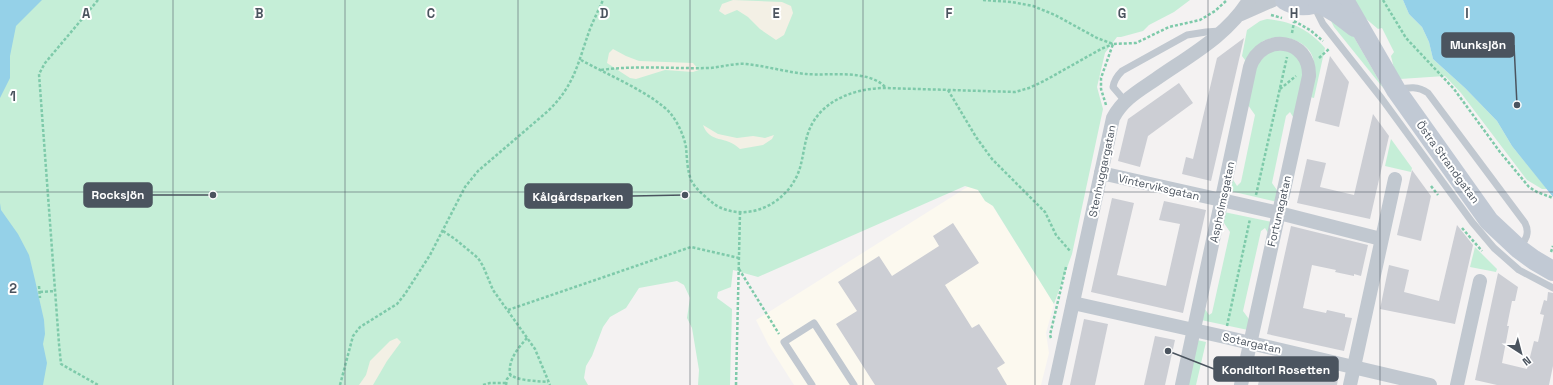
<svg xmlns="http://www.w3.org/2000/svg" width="1553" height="385" viewBox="0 0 1553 385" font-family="'Space Grotesk',sans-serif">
  <rect width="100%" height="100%" fill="#f4f2f2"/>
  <polygon fill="#fcf9ef" points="977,181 1054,304 1046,333 1049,353 1041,385 794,385 768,344 756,320"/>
  <g fill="#c5eed7">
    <polygon points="0,0 1190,0 1174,12 1149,25 1143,31 1121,37 1117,37 1105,53 1097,87 1103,109 1072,254 1054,304 993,206 985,201 978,190 965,186 758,277 733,270 731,287 718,292 717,298 732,309 730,385 698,385 699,370 692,328 687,318 690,298 684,285 677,281 639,288 626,308 610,317 603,327 592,356 586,366 584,378 588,385 0,385"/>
    <polygon points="1351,0 1403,0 1409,14 1422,27 1429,42 1433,59 1465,88 1497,121 1512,146 1547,189 1542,189 1527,180 1461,93 1445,76 1400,79 1396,77 1391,56 1394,52 1382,28 1378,29 1357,11"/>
    <path d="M 1267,19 C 1293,22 1308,29 1325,48 L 1314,98 L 1310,97 C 1312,86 1315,73 1314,63 C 1312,38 1272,29 1257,46 C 1248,55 1245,71 1241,83 L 1245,60 L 1242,56 L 1247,30 L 1260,21 Z"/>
    <polygon points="1330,19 1351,32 1384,89 1334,27"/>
    <polygon points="1271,50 1292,51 1304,67 1295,120 1290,112 1286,116 1272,183 1279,193 1277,202 1230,191 1232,178 1237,186 1241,182 1255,115 1248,105 1257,64"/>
    <polygon points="1391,139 1412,168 1411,172 1385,166"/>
    <polygon points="1224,212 1272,222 1270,236 1265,228 1261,231 1243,311 1251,322 1248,330 1201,320 1203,306 1209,315 1212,313 1230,232 1222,220"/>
    <polygon points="1475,247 1497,269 1496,272 1470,267"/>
    <polygon points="1197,340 1206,342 1196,385 1186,385"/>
  </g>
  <g fill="#f3f0e5">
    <polygon points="733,0 782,2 791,6 793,13 784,35 776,40 760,29 748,17 737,10 725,15 719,11 722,4"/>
    <polygon points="613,49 626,56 639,61 693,63 699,70 693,72 665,70 636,79 630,78 607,63 609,53"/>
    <path d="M 703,125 L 718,134 L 737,138 L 753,136 L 765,138 L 774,135 L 772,139 L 763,145 L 740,149 C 726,135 710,144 703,125 Z"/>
    <polygon points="397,338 401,342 387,361 373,385 359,385 366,375 370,361 390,341"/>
  </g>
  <g fill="#95d1e8">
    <polygon points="0,0 42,0 16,26 10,56 10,78 0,98"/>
    <polygon points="1403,0 1553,0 1553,197 1512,146 1497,121 1465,88 1433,59 1429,42 1422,27 1409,14"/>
    <polygon points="0,203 1,210 18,234 29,255 35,280 44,320 45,334 43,344 47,363 43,385 0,385"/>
  </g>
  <g fill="#ccced4">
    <polygon points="1244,38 1211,181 1182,174 1186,157 1193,159 1217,58"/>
    <polygon points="1330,56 1349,82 1339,127 1315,121"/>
    <polygon points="1179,83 1193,103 1148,136 1140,167 1118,161 1128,119"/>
    <polygon points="1373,114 1389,136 1370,219 1297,203 1307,159 1326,163 1320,187 1354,195"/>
    <polygon points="1412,170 1431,196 1421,241 1397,235"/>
    <polygon points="1112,198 1134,203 1117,275 1166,286 1180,224 1159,220 1164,201 1206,210 1183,313 1091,292"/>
    <polygon points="953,223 979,263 945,285 972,328 979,324 1005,363 997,368 1007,385 875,385 836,324 857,311 838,282 879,256 892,276 939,246 933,236"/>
    <polygon points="1457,225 1473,245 1455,324 1380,309 1389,265 1409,270 1404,292 1439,301"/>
    <polygon points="1291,226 1368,245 1361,276 1354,274 1354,276 1335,272 1336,270 1312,265 1303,308 1326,313 1327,310 1345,314 1345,317 1352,318 1344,351 1267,334"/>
    <polygon points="1498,273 1518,287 1515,301 1512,301 1507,326 1509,326 1502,363 1527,369 1534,341 1538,342 1544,315 1540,314 1544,300 1547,301 1548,292 1553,293 1553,366 1549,385 1497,385 1475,380"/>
    <polygon points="1084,319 1108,324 1095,385 1070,385"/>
    <polygon points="1155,336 1175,340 1165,385 1144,385"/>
    <polygon points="1264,357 1339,373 1337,385 1258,385"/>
  </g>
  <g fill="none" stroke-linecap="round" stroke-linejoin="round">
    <g stroke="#7ecaaa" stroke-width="2.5" stroke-dasharray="3 2" stroke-linecap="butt">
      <polyline points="98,0 45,63 39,74 59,344 61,364 98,385"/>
      <polyline points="983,0 1012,2 1033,6 1055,15 1097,38 1113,44 1136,43 1169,27 1200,20 1215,11 1227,0"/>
      <polyline points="1383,0 1406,38 1454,89 1500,152 1529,187 1537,192 1553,198"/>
      <polyline points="1271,15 1282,18"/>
      <polyline points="1294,21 1310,30 1323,41"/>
      <polyline points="1292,33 1294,22"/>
      <polyline points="1319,58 1329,49"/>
      <path d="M 581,60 C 606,74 654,94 671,114 C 678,123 684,136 686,147 C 687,158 687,169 691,180 C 696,190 706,197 714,204 C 723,210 735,213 746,212 C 772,210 795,190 801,164 C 804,152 805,138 811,126 C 824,99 857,88 885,88 L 1015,92 L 1029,88 L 1044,81 L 1101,49 L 1113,44"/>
      <path d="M 601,70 C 638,65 673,69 710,68 C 722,67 734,63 746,64 C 766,66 786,72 806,74 C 829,76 868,69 885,87"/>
      <polyline points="1280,89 1296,76"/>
      <polyline points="948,90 976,137 992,159 1045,212 1056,235 1070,251"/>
      <polyline points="1106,105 1101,89 1101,78 1113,44"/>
      <polyline points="1431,186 1438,195"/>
      <polyline points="1256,195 1287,57"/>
      <polyline points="1462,228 1482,251"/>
      <polyline points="443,231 455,239 478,258 483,266 493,290 535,349 550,385"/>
      <polyline points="1551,252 1553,246"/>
      <polyline points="739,269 779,334"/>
      <polyline points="39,286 40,298"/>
      <polyline points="40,292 55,291"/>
      <polyline points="508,310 691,247 739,258"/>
      <polyline points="1227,326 1250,219"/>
      <path d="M 527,338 C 518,348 508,360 510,374 C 516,381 539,381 548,382"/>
      <polyline points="1051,338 1050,335 1066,267"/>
      <path d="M 340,385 L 353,336 L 360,327 L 397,304 L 405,294 L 430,255 L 465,187 L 478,171 L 548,111 C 575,85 578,62 590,29 C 594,19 599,9 603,0"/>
      <polyline points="483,385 490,383 506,383"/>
      <polyline points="506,385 507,379 511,375"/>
      <polyline points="736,385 740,213"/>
    </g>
    <g stroke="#c1c8d0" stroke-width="7">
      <polyline points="1313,4 1323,24 1382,99 1472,222 1494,248 1519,270 1553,288"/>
      <path d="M 1398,90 C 1409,87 1418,86 1428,93 L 1525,223 C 1530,233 1526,240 1519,248"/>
      <path d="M 1125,101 L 1113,87 C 1114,80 1117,76 1122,71 L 1187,35 L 1206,32 L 1220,31"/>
      <polyline points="812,385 784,342 814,323 854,385"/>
    </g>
    <g stroke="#c1c8d0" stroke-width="14">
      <polyline points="1241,14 1273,0"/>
      <polyline points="1101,173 1279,213 1381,239"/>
      <polyline points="1073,303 1225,337 1430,385"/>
      <path d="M 1055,385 L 1113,118 C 1123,99 1140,90 1156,79 C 1189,56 1228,35 1249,0"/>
      <path d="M 1182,385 L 1250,67 C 1262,32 1310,38 1309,76 L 1241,385"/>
      <polyline points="1350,385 1395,179"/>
      <polyline points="1457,385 1480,281"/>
    </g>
    <g stroke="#c1c9d4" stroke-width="20">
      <path d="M 1285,0 C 1296,7 1310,7 1321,0"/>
      <polyline points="1344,0 1396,90 1489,221 1519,249 1534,260 1553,271"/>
      <polyline points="1318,2 1338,14 1355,27"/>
    </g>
  </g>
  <path fill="none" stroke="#4b545f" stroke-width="1" stroke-opacity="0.55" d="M 173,0 L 173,385M 345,0 L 345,385M 518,0 L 518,385M 690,0 L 690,385M 863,0 L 863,385M 1035,0 L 1035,385M 1208,0 L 1208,385M 1380,0 L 1380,385M 0,192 L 1553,192"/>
  <g text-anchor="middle" stroke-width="4" stroke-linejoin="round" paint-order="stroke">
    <g font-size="11" fill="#4b545f" stroke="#fff">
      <text transform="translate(1448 162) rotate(54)" y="4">Östra Strandgatan</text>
      <text transform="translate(1102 171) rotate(-78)" y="4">Stenhuggargatan</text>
      <text transform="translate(1159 187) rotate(13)" y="4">Vinterviksgatan</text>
      <text transform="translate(1222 202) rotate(-78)" y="4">Aspholmsgatan</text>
      <text transform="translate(1279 211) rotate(-77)" y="4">Fortunagatan</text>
      <text transform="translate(1252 343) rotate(13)" y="4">Sotargatan</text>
    </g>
  </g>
  <g font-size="13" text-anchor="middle" font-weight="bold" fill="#4b545f" stroke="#fff" stroke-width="4" stroke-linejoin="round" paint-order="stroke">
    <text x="86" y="18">A</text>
    <text x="259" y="18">B</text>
    <text x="431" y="18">C</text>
    <text x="604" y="18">D</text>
    <text x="776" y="18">E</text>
    <text x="949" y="18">F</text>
    <text x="1122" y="18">G</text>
    <text x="1294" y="18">H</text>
    <text x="1467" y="18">I</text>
    <text x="13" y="101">1</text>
    <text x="13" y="293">2</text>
  </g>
  <path fill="none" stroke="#4b545f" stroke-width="1.5" d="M1517 105L1514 45M213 195L152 195M685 195L632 196M1168 351L1214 369"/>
  <g fill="#4b545f" stroke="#fff" stroke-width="1.5">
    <circle cx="1517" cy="105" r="4"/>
    <circle cx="213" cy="195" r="4"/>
    <circle cx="685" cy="195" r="4"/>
    <circle cx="1168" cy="351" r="4"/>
  </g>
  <g fill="#4b545f" stroke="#4b545f" stroke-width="1.5">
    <rect x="1442" y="33" width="72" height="24" rx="4"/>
    <rect x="84" y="183" width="68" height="24" rx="4"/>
    <rect x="525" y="184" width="107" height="24" rx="4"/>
    <rect x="1214" y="357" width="124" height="24" rx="4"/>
  </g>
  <g font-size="12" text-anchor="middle" font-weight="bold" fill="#fff">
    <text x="1478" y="49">Munksjön</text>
    <text x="118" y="199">Rocksjön</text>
    <text x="578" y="201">Kålgårdsparken</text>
    <text x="1276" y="374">Konditori Rosetten</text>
  </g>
  <g transform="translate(1521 353) rotate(144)" stroke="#ffffff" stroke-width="3" paint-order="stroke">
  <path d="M0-3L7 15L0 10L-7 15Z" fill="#4b545f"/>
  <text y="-6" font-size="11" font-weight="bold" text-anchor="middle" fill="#4b545f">N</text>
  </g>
</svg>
